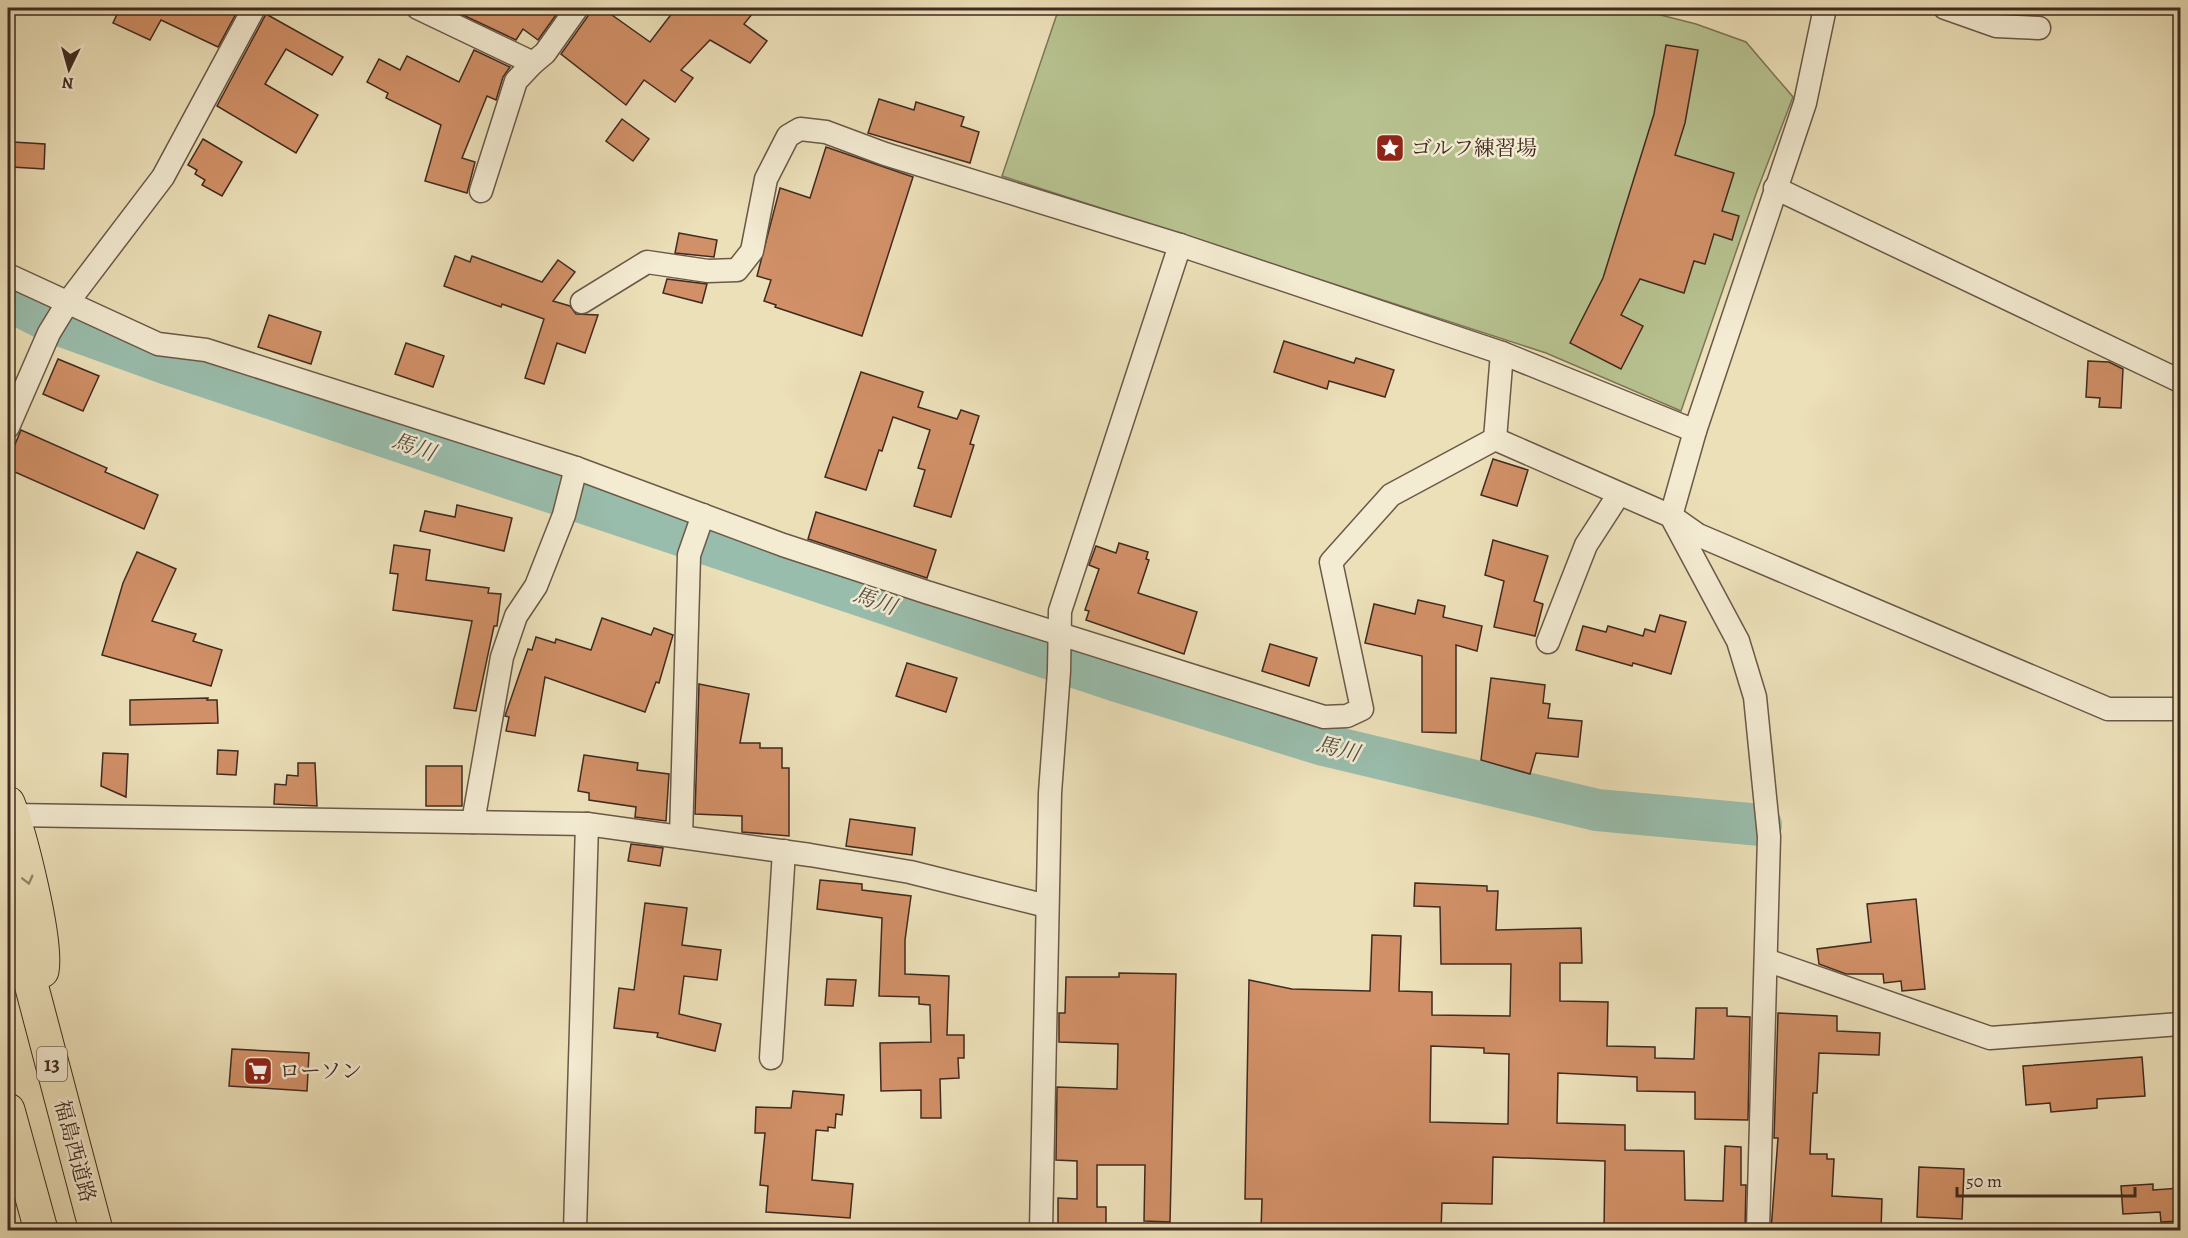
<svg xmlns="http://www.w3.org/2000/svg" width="2188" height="1238" viewBox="0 0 2188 1238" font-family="Alegreya,'Noto Serif JP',serif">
  <rect width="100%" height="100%" fill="#ece0b9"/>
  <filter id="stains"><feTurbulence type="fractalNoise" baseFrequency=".00333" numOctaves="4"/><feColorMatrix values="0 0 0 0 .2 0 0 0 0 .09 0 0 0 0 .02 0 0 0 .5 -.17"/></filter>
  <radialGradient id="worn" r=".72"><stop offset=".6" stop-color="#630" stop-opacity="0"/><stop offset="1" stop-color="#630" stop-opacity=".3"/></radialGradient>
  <polygon fill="#b7c290" stroke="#7c7658" stroke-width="1.5" points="1059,8 1633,8 1696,24 1746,42 1793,97 1757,191 1681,411 1546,353 1002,176"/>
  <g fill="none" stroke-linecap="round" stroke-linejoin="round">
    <polyline stroke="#99bdac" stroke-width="42" points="8,300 51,322 165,363 1117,681 1320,744 1597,810 1761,825"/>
  </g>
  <g fill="#d19067" stroke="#402a21" stroke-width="1.5" fill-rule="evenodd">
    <polygon points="120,8 239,8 218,47 161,20 150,40 113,23"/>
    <polygon points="448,8 561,8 538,40 523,29 516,40"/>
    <polygon points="590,8 602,8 650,42 676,8 757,8 744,24 767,41 750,63 710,40 681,70 693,78 675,102 644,80 626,105 561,54 588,16"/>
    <polygon points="266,14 343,57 332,75 286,49 265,84 318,115 296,153 217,106"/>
    <polygon points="1666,45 1698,50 1685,123 1675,155 1734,173 1722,211 1739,216 1732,240 1714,234 1705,264 1694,261 1684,293 1640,279 1621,315 1643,326 1621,369 1570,343 1603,278 1654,114"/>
    <polygon points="474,50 510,67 503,77 496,100 487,96 462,158 475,162 467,193 425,181 441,125 386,98 388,93 367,82 379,59 400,70 407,56 459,82"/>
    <polygon points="879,99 914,110 916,102 964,117 961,126 979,132 970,163 868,133"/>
    <polygon points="622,119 649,139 633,161 606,141"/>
    <polygon points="203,139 242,162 222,196 202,185 205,180 195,174 197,170 188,165"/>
    <polygon points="13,142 45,144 44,169 12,167"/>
    <polygon points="826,147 913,177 862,336 775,307 776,305 764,301 771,280 757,276 780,188 810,198"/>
    <polygon points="679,233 717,240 714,257 675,253"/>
    <polygon points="455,256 470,262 472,256 542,282 558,260 575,272 553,301 570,306 576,314 598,315 585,353 557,343 544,384 525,378 544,319 502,304 501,307 444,286"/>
    <polygon points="667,279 707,284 702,303 663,293"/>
    <polygon points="269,315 321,332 311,364 258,347"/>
    <polygon points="1284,341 1354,363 1356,358 1394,370 1385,397 1329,381 1327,389 1274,372"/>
    <polygon points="406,343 444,356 433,387 395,374"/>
    <polygon points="58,359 99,376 83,411 43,394"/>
    <polygon points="2088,361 2109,362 2123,369 2121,408 2099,407 2100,398 2086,397"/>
    <polygon points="861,372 923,392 918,407 957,419 961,410 979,416 970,444 974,445 951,517 914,506 925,470 918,468 930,430 893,417 882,451 879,450 866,490 825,477"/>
    <polygon points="21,430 107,468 105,472 158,495 144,529 8,469 8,461"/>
    <polygon points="1493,459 1528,470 1517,506 1481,495"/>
    <polygon points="457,505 512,518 504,551 420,531 425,511 455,517"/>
    <polygon points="816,512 936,550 927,578 808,539"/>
    <polygon points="1493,540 1548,556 1534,601 1543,604 1535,636 1494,627 1504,581 1485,575"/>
    <polygon points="1119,543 1148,552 1146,559 1149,560 1138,593 1197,612 1184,654 1086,620 1089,611 1085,610 1099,569 1089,565 1096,546 1116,553"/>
    <polygon points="394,545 430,550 426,580 489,588 488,593 501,594 497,626 494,626 476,711 454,708 472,621 393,610 398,574 390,573"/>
    <polygon points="137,552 176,569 152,621 196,634 193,641 222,650 211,686 102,655 123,583"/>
    <polygon points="1418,600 1445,606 1443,617 1482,626 1477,651 1456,645 1456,733 1422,732 1422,656 1365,643 1374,604 1415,614"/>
    <polygon points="1660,615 1686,622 1671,674 1633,663 1632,666 1576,650 1583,626 1606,632 1608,626 1643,636 1645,629 1655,632"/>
    <polygon points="602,618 651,635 654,628 673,635 659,683 656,682 645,712 545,677 535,736 506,731 509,717 505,716 528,649 532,650 536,637 555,643 556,639 591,650"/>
    <polygon points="1270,644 1317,658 1309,686 1262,671"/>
    <polygon points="907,663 957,678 946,712 896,696"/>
    <polygon points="1491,678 1545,685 1543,703 1550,704 1548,718 1582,721 1578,757 1536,753 1530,774 1481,760"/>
    <polygon points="699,684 749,694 740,743 760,743 760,748 782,748 782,768 789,768 789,836 742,832 742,816 695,814"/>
    <polygon points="208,698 207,700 217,700 218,723 130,725 130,700"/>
    <polygon points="218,750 238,751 236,775 217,774"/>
    <polygon points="103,753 128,754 126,797 101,786"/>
    <polygon points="584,755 638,763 637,770 669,774 666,821 635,817 636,807 589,800 589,793 578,791"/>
    <polygon points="298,763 315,763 317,806 274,804 275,784 286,785 287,775 298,776"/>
    <rect x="426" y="766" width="36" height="40"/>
    <polygon points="850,819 915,828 912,855 846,846"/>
    <polygon points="631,844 663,848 660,866 628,861"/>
    <polygon points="820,880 862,884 862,890 911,896 905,940 905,974 949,976 947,1035 964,1035 964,1058 958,1058 959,1078 940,1079 941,1118 921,1118 921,1090 881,1091 880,1043 931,1042 930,1005 919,1004 919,997 879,996 882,918 817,909"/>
    <path d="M 1415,883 L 1487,886 L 1487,891 L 1498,891 L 1496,930 L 1581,928 L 1582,963 L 1560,963 L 1560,1001 L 1608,1002 L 1607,1046 L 1655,1047 L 1655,1058 L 1694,1059 L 1696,1008 L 1727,1008 L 1727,1016 L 1750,1017 L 1748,1120 L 1695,1119 L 1695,1092 L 1637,1091 L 1637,1077 L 1558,1073 L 1557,1123 L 1625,1125 L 1625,1150 L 1684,1151 L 1685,1200 L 1723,1201 L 1725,1146 L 1741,1147 L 1741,1185 L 1746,1185 L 1745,1230 L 1604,1230 L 1605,1161 L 1493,1157 L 1492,1204 L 1442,1203 L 1441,1230 L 1261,1230 L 1262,1199 L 1245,1199 L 1249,980 L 1292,989 L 1370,991 L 1372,935 L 1401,936 L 1399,991 L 1432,992 L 1432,1015 L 1510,1016 L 1511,964 L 1441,964 L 1440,907 L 1414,906 ZM 1431,1046 L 1484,1048 L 1484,1053 L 1509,1054 L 1508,1124 L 1430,1122 Z"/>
    <polygon points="1916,899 1925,989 1902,991 1901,981 1884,983 1883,974 1846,974 1819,964 1817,949 1871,942 1867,904"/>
    <polygon points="645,903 687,908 682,945 721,950 717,980 684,976 679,1014 721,1024 715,1051 657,1037 658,1033 614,1028 619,988 634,990"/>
    <polygon points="1119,973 1176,974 1170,1222 1144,1221 1145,1165 1097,1165 1097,1207 1106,1207 1106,1230 1058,1229 1058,1198 1077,1199 1077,1161 1056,1160 1057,1087 1117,1089 1118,1044 1059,1042 1059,1013 1065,1013 1066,977 1119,977"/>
    <polygon points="827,979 856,980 853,1006 825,1005"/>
    <polygon points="1778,1013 1837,1016 1837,1031 1880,1033 1879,1055 1819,1053 1817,1093 1813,1093 1810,1154 1827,1154 1827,1159 1834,1159 1832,1196 1882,1199 1881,1230 1771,1230 1778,1138 1774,1138"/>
    <polygon points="232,1049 309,1053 307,1091 229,1086"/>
    <polygon points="2142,1057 2145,1096 2097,1099 2097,1108 2051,1112 2050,1103 2026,1105 2023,1066"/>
    <polygon points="793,1091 844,1095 842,1115 836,1114 835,1128 828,1127 828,1131 816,1130 812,1180 853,1184 850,1218 766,1212 768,1186 760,1185 765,1133 755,1133 756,1107 791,1108"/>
    <polygon points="1919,1167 1964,1169 1962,1219 1917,1217"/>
    <polygon points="2153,1184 2153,1190 2181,1188 2181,1221 2161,1222 2160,1212 2123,1214 2121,1186"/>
  </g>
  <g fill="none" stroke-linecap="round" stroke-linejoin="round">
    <g stroke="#6b5847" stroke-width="25">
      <g id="street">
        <polyline points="418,8 533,63 516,81 481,191"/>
        <polyline points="1825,8 1805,103 1695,431 1671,516 1698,535 2108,709 2180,709"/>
        <polyline points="1945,8 1996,26 2039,28"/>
        <polyline points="533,63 545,53 577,8"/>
        <polyline points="1775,188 2180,381"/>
        <polyline points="8,275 158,344 206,350 576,468 783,545 926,592 1324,717 1347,716 1362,709 1331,562 1391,495 1495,439 1671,516 1738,641 1755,697 1769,837 1758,1230"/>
        <polyline points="582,302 647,262 708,271 737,270 752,251 766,179 788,136 800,129 826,132 885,154 1180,245 1502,353 1695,431"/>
        <polyline points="8,427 49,333 68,302 163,177 254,8"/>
        <polyline points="1495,439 1502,353"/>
        <polyline points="1548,642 1586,545 1619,494"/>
        <polyline points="12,815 587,824 810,855 910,872 1047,906"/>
        <polyline points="473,822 502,657 516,616 536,586 564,515 576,468"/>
        <polyline points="681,837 689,555 703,515"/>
        <polyline points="1766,960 1990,1038 2180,1024"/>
        <polyline points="771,1058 784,851"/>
        <polyline points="575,1230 587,824"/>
        <polyline points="1041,1230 1050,793 1059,671 1060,611 1180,245"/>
      </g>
    </g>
    <g stroke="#402a21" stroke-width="35">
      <g id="highway">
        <path d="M 8,803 C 20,833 48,942 42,971"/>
        <polyline points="8,897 96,1230"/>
        <polyline points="8,1110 41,1230"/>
      </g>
    </g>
    <use href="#street" stroke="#f3ebd2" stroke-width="22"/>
    <use href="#highway" stroke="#ece0b9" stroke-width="33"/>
  </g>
  <defs><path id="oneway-chevron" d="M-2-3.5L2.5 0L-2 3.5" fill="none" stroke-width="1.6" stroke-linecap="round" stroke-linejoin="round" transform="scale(1.5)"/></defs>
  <use stroke="#96856d" href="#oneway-chevron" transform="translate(28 880) rotate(76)"/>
  <defs>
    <g id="sight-square" transform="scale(1.5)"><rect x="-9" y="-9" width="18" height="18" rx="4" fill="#8f2418" stroke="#f3ebd2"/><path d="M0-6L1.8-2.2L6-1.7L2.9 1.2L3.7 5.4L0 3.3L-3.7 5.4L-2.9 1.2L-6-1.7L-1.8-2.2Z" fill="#fff"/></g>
    <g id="supermarket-square" transform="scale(1.5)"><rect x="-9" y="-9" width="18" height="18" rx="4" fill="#8f2418" stroke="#f3ebd2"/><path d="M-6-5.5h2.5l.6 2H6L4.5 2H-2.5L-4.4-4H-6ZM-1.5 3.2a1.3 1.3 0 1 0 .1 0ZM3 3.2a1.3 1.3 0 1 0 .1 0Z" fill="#fff"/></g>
  </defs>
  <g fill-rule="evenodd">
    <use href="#sight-square" x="1390" y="148"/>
    <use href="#supermarket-square" x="258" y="1071"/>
  </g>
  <g text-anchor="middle" stroke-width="5" stroke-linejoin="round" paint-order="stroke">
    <rect fill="#f3ebd2" stroke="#766456" stroke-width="1.5" x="37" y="1047" width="30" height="34" rx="4.5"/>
    <g font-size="20" font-weight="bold" fill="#402a21">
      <text x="52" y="1071">13</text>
    </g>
    <g font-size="21" fill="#402a21" stroke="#f3ebd2" text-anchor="start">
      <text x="1411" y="155">ゴルフ練習場</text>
      <text x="279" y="1078">ローソン</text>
    </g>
    <g font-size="21" fill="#402a21" stroke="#f3ebd2">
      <text transform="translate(75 1151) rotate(75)" y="7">福島西道路</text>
    </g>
    <g font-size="22" font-style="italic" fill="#564f44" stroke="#f3ebd2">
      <text transform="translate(414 446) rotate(19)" y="8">馬川</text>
      <text transform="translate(875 600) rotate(19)" y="8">馬川</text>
      <text transform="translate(1338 748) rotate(14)" y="8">馬川</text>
    </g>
  </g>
  <rect width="2188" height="1238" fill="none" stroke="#ece0b9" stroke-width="30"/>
  <rect x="9" y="9" width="2170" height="1220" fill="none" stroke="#402a21" stroke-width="3"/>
  <rect x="15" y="15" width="2158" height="1208" fill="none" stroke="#402a21" stroke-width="1.5"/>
  <g transform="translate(69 69) rotate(185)" stroke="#f3ebd2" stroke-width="4.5" paint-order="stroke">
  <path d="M0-4.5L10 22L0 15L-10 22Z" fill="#402a21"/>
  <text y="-9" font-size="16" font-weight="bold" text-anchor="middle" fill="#402a21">N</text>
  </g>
  <path d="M1957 1187v9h178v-9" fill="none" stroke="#402a21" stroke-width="3"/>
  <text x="1966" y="1187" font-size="18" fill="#402a21" stroke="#f3ebd2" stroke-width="4.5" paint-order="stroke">50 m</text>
  <rect width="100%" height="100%" filter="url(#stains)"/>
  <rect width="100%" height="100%" fill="url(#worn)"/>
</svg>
